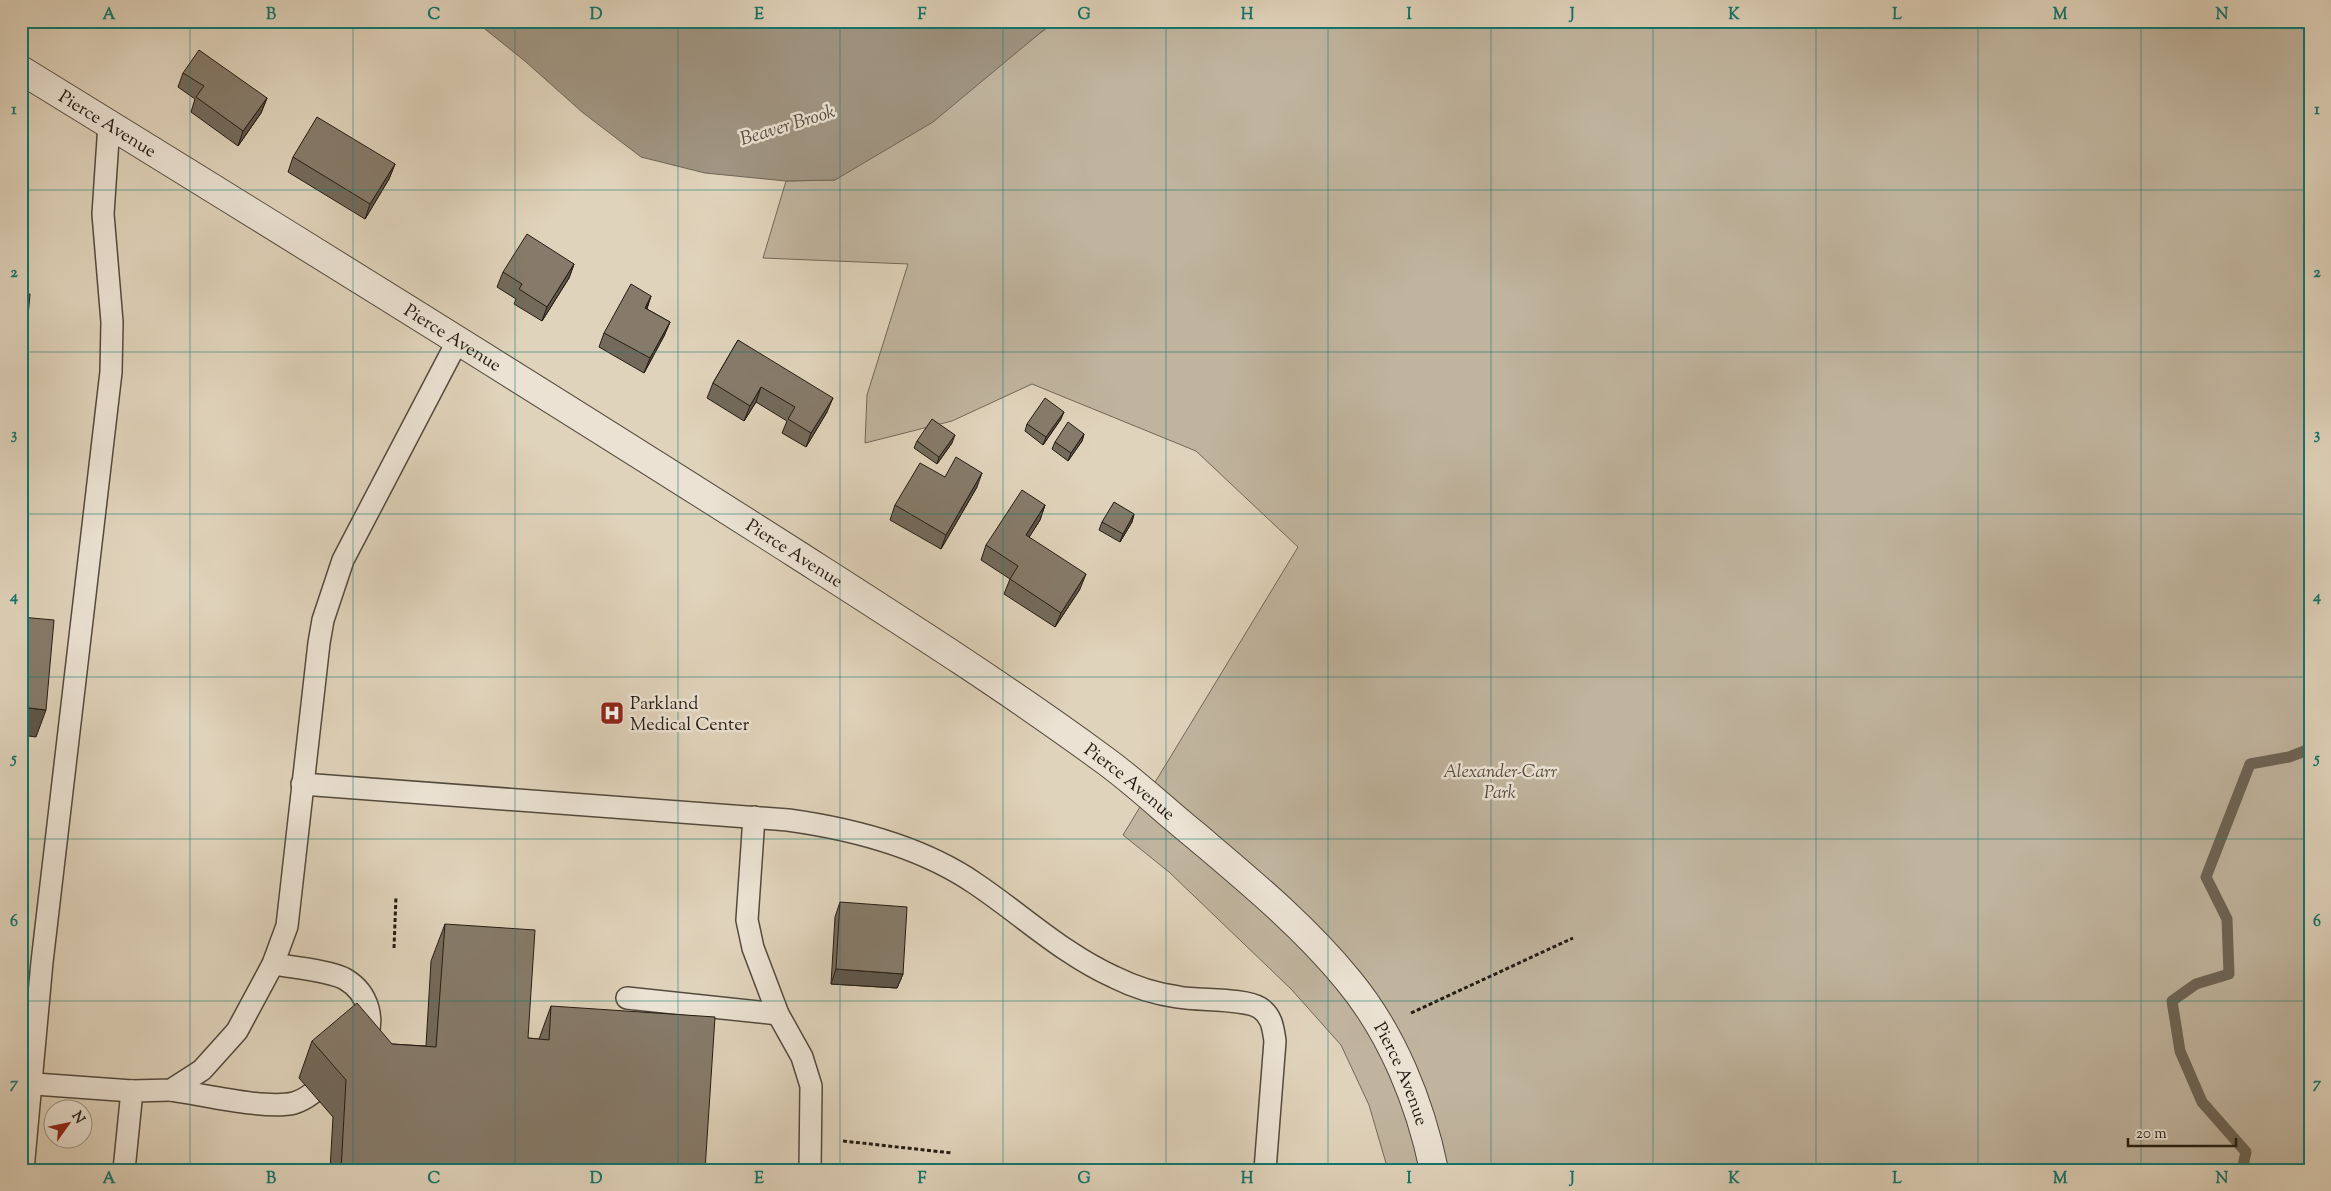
<svg xmlns="http://www.w3.org/2000/svg" width="2331" height="1191" viewBox="0 0 2331 1191" font-family="'Sorts Mill Goudy',serif">
  <rect width="100%" height="100%" fill="#e0d3bb"/>
  <filter id="stains"><feTurbulence type="fractalNoise" baseFrequency=".004" numOctaves="4"/><feColorMatrix values="0 0 0 0 .2 0 0 0 0 .09 0 0 0 0 .02 0 0 0 .5 -.17"/></filter>
  <radialGradient id="worn" r=".72"><stop offset=".6" stop-color="#630" stop-opacity="0"/><stop offset="1" stop-color="#630" stop-opacity=".3"/></radialGradient>
  <g fill="#c0b49e" stroke="#726858">
    <polygon points="690,21 727,21 702,27"/>
    <polygon points="789,21 834,21 810,28"/>
    <polygon points="1057,21 2310,21 2310,1170 1388,1170 1369,1105 1341,1045 1291,989 1169,872 1123,835 1298,547 1196,451 1032,384 952,421 865,443 867,395 908,264 763,258 786,181 835,180"/>
  </g>
  <polygon fill="#a09582" stroke="#6e6556" points="475,21 690,21 702,27 727,21 789,21 810,28 834,21 1057,21 1052,23 933,122 835,180 786,181 705,173 641,157 582,112 526,62"/>
  <g fill="none" stroke-linecap="round" stroke-linejoin="round">
    <polyline stroke="#6e6556" stroke-width="11" points="2242,1170 2246,1152 2202,1102 2180,1051 2172,1001 2196,984 2229,974 2227,919 2206,877 2250,764 2289,757 2310,749"/>
    <g stroke="#534a3d" stroke-width="24">
      <g id="service">
        <path d="M 302,784 L 788,820 C 853,829 921,846 976,884 C 1022,915 1063,954 1114,977 C 1134,987 1156,994 1178,997 C 1199,1001 1244,998 1260,1008 C 1272,1016 1273,1028 1275,1041 L 1265,1170"/>
        <polyline points="754,817 747,920 753,948 778,1014 802,1057 811,1086 810,1170"/>
        <path d="M 273,964 C 291,967 331,971 345,979 C 369,993 377,1023 362,1045"/>
        <polyline points="627,998 778,1014"/>
        <polyline points="21,1083 132,1091 171,1090 202,1070 237,1031 273,964 287,926 319,643 323,620 343,560 457,342"/>
        <path d="M 171,1090 C 201,1094 266,1110 294,1103 C 309,1099 323,1084 334,1074"/>
        <polyline points="23,1170 42,962 111,372 112,322 103,214 109,124"/>
        <polyline points="124,1170 132,1091"/>
      </g>
    </g>
    <g stroke="#534a3d" stroke-width="30">
      <g id="minor">
        <path id="s1" d="M 21,70 C 281,230 541,391 798,555 C 901,621 1005,687 1103,759 C 1135,782 1164,810 1195,835 C 1248,880 1303,925 1348,980 C 1392,1033 1420,1102 1434,1170"/>
      </g>
    </g>
    <g stroke="#241c13" stroke-width="3" stroke-dasharray="4 2.5" stroke-linecap="butt">
      <polyline points="394,948 396,896"/>
      <polyline points="1411,1013 1573,938"/>
      <polyline points="843,1141 952,1153"/>
    </g>
    <use href="#service" stroke="#ebe2d3" stroke-width="21"/>
    <use href="#minor" stroke="#ebe2d3" stroke-width="28"/>
  </g>
  <g fill="#736a5b" stroke="#241c13">
    <polygon points="40,21 48,21 46,25"/>
    <polygon points="183,73 267,98 261,113 238,146 191,112 195,99 178,87"/>
    <polygon points="293,157 395,164 389,179 365,219 288,172"/>
    <polygon points="574,264 569,278 542,321 514,304 516,299 497,287 503,272"/>
    <polygon points="651,296 647,309 670,322 664,336 644,373 599,347 604,333"/>
    <polygon points="738,340 827,412 806,447 782,433 787,421 756,402 744,421 707,398 713,383"/>
    <polygon points="1061,419 1043,445 1025,431 1027,424"/>
    <polygon points="1084,434 1082,441 1068,461 1052,449 1055,442"/>
    <polygon points="917,441 952,443 937,464 914,448"/>
    <polygon points="945,477 977,487 941,549 890,520 895,505"/>
    <polygon points="1045,505 1040,520 1029,537 1080,589 1055,627 1004,594 1010,579 981,560 986,545"/>
    <polygon points="1134,514 1132,522 1120,542 1099,530 1102,522"/>
    <polygon points="840,902 903,974 897,988 831,984 835,917"/>
    <polygon points="445,924 528,1038 539,1039 551,1006 705,1170 330,1170 333,1117 299,1078 312,1041 392,1044 426,1046 431,961"/>
  </g>
  <g fill="#5e564a" stroke="#241c13">
    <polygon points="267,98 261,113 238,146 243,131"/>
    <polygon points="395,164 389,179 365,219 370,204"/>
    <polygon points="574,264 569,278 542,321 547,307"/>
    <polygon points="651,296 646,310 645,308"/>
    <polygon points="670,322 664,336 644,373 650,358"/>
    <polygon points="761,387 756,402 744,421 750,406"/>
    <polygon points="833,398 827,412 806,447 811,433"/>
    <polygon points="1064,412 1061,419 1043,445 1046,437"/>
    <polygon points="1084,434 1082,441 1068,461 1071,453"/>
    <polygon points="955,435 952,443 937,464 939,457"/>
    <polygon points="982,473 977,487 941,549 946,535"/>
    <polygon points="1045,505 1040,520 1021,550 1026,535"/>
    <polygon points="1134,514 1132,522 1120,542 1123,534"/>
    <polygon points="1086,574 1080,589 1055,627 1061,613"/>
    <polygon points="21,707 46,710 36,737 21,735"/>
    <polygon points="836,969 903,974 897,988 831,984"/>
  </g>
  <g fill="#867b6a" stroke="#241c13">
    <polygon points="199,50 267,98 243,131 196,97 204,86 183,73"/>
    <polygon points="317,117 395,164 370,204 293,157"/>
    <polygon points="527,234 574,264 547,307 519,289 522,284 503,272"/>
    <polygon points="631,284 651,296 645,308 670,322 650,358 604,333"/>
    <polygon points="21,293 30,294 21,395"/>
    <polygon points="738,340 833,398 811,433 788,419 795,407 761,387 750,406 713,383"/>
    <polygon points="1045,398 1064,412 1046,437 1027,424"/>
    <polygon points="932,419 955,435 939,457 917,441"/>
    <polygon points="1068,422 1084,434 1071,453 1055,442"/>
    <polygon points="956,457 982,473 946,535 895,505 920,463 945,477"/>
    <polygon points="1022,490 1045,505 1026,535 1086,574 1061,613 1010,579 1018,566 986,545"/>
    <polygon points="1114,502 1134,514 1123,534 1102,522"/>
    <polygon points="21,617 54,620 46,710 21,707"/>
    <polygon points="840,902 907,907 903,974 836,969"/>
    <polygon points="445,924 535,930 528,1038 549,1040 551,1006 715,1017 705,1170 341,1170 346,1080 312,1041 357,1003 392,1044 436,1047"/>
  </g>
  <path fill="none" stroke="#0f766e" stroke-width="1" stroke-opacity="0.55" d="M 190,21 L 190,1170M 353,21 L 353,1170M 515,21 L 515,1170M 678,21 L 678,1170M 840,21 L 840,1170M 1003,21 L 1003,1170M 1166,21 L 1166,1170M 1328,21 L 1328,1170M 1491,21 L 1491,1170M 1653,21 L 1653,1170M 1816,21 L 1816,1170M 1978,21 L 1978,1170M 2141,21 L 2141,1170M 21,190 L 2310,190M 21,352 L 2310,352M 21,514 L 2310,514M 21,677 L 2310,677M 21,839 L 2310,839M 21,1001 L 2310,1001"/>
  <defs>
    <g id="hospital-square" transform="scale(1.25)"><rect x="-9" y="-9" width="18" height="18" rx="4" fill="#8f2418" stroke="#ebe2d3"/><path d="M-5-5h3v3.5h4V-5h3V5h-3V1.5h-4V5h-3Z" fill="#fff"/></g>
  </defs>
  <g fill-rule="evenodd">
    <use href="#hospital-square" x="612" y="713"/>
  </g>
  <g text-anchor="middle" stroke-width="5" stroke-linejoin="round" paint-order="stroke">
    <g font-size="18" fill="#241c13" stroke="#ebe2d3">
      <text dy="6" stroke="none"><textPath href="#s1" startOffset="102">Pierce Avenue</textPath></text>
      <text dy="6" stroke="none"><textPath href="#s1" startOffset="508">Pierce Avenue</textPath></text>
      <text dy="6" stroke="none"><textPath href="#s1" startOffset="912">Pierce Avenue</textPath></text>
      <text dy="6" stroke="none"><textPath href="#s1" startOffset="1318">Pierce Avenue</textPath></text>
      <text dy="6" stroke="none"><textPath href="#s1" startOffset="1722">Pierce Avenue</textPath></text>
    </g>
    <g font-size="18" fill="#241c13" stroke="#ebe2d3" text-anchor="start">
      <text x="630" y="709">Parkland<tspan x="630" dy="21">Medical Center</tspan></text>
    </g>
    <g font-size="18" font-style="italic" fill="#534a3d" stroke="#ebe2d3">
      <text x="1500" y="777">Alexander-Carr<tspan x="1500" dy="21">Park</tspan></text>
    </g>
    <g font-size="19" font-style="italic" fill="#564c3f" stroke="#ebe2d3">
      <text transform="translate(787 124) rotate(-17)" y="7">Beaver Brook</text>
    </g>
  </g>
  <rect width="2331" height="1191" fill="none" stroke="#e0d3bb" stroke-width="55"/>
  <g transform="translate(68 1124) rotate(57)"><circle r="24" fill="#ebe2d3" stroke="#9b9386"/>
  <path d="M0-4L9 19L0 12L-9 19Z" fill="#8f2418"/>
  <text y="-8" font-size="14" font-weight="bold" text-anchor="middle" fill="#241c13">N</text>
  </g>
  <path d="M2128 1138v8h108v-8" fill="none" stroke="#241c13" stroke-width="2.5"/>
  <text x="2136" y="1138" font-size="15" fill="#241c13" stroke="#ebe2d3" stroke-width="4" paint-order="stroke">20 m</text>
  <rect x="28" y="28" width="2276" height="1136" fill="none" stroke="#0f766e" stroke-width="2"/>
  <g font-size="16" text-anchor="middle" font-weight="bold" fill="#0f766e">
    <text x="109" y="19">A</text>
    <text x="271" y="19">B</text>
    <text x="434" y="19">C</text>
    <text x="596" y="19">D</text>
    <text x="759" y="19">E</text>
    <text x="922" y="19">F</text>
    <text x="1084" y="19">G</text>
    <text x="1247" y="19">H</text>
    <text x="1409" y="19">I</text>
    <text x="1572" y="19">J</text>
    <text x="1734" y="19">K</text>
    <text x="1897" y="19">L</text>
    <text x="2060" y="19">M</text>
    <text x="2222" y="19">N</text>
    <text x="14" y="114">1</text>
    <text x="2317" y="114">1</text>
    <text x="14" y="277">2</text>
    <text x="2317" y="277">2</text>
    <text x="14" y="439">3</text>
    <text x="2317" y="439">3</text>
    <text x="14" y="601">4</text>
    <text x="2317" y="601">4</text>
    <text x="14" y="763">5</text>
    <text x="2317" y="763">5</text>
    <text x="14" y="926">6</text>
    <text x="2317" y="926">6</text>
    <text x="14" y="1088">7</text>
    <text x="2317" y="1088">7</text>
    <text x="109" y="1183">A</text>
    <text x="271" y="1183">B</text>
    <text x="434" y="1183">C</text>
    <text x="596" y="1183">D</text>
    <text x="759" y="1183">E</text>
    <text x="922" y="1183">F</text>
    <text x="1084" y="1183">G</text>
    <text x="1247" y="1183">H</text>
    <text x="1409" y="1183">I</text>
    <text x="1572" y="1183">J</text>
    <text x="1734" y="1183">K</text>
    <text x="1897" y="1183">L</text>
    <text x="2060" y="1183">M</text>
    <text x="2222" y="1183">N</text>
  </g>
  <rect width="100%" height="100%" filter="url(#stains)"/>
  <rect width="100%" height="100%" fill="url(#worn)"/>
</svg>
